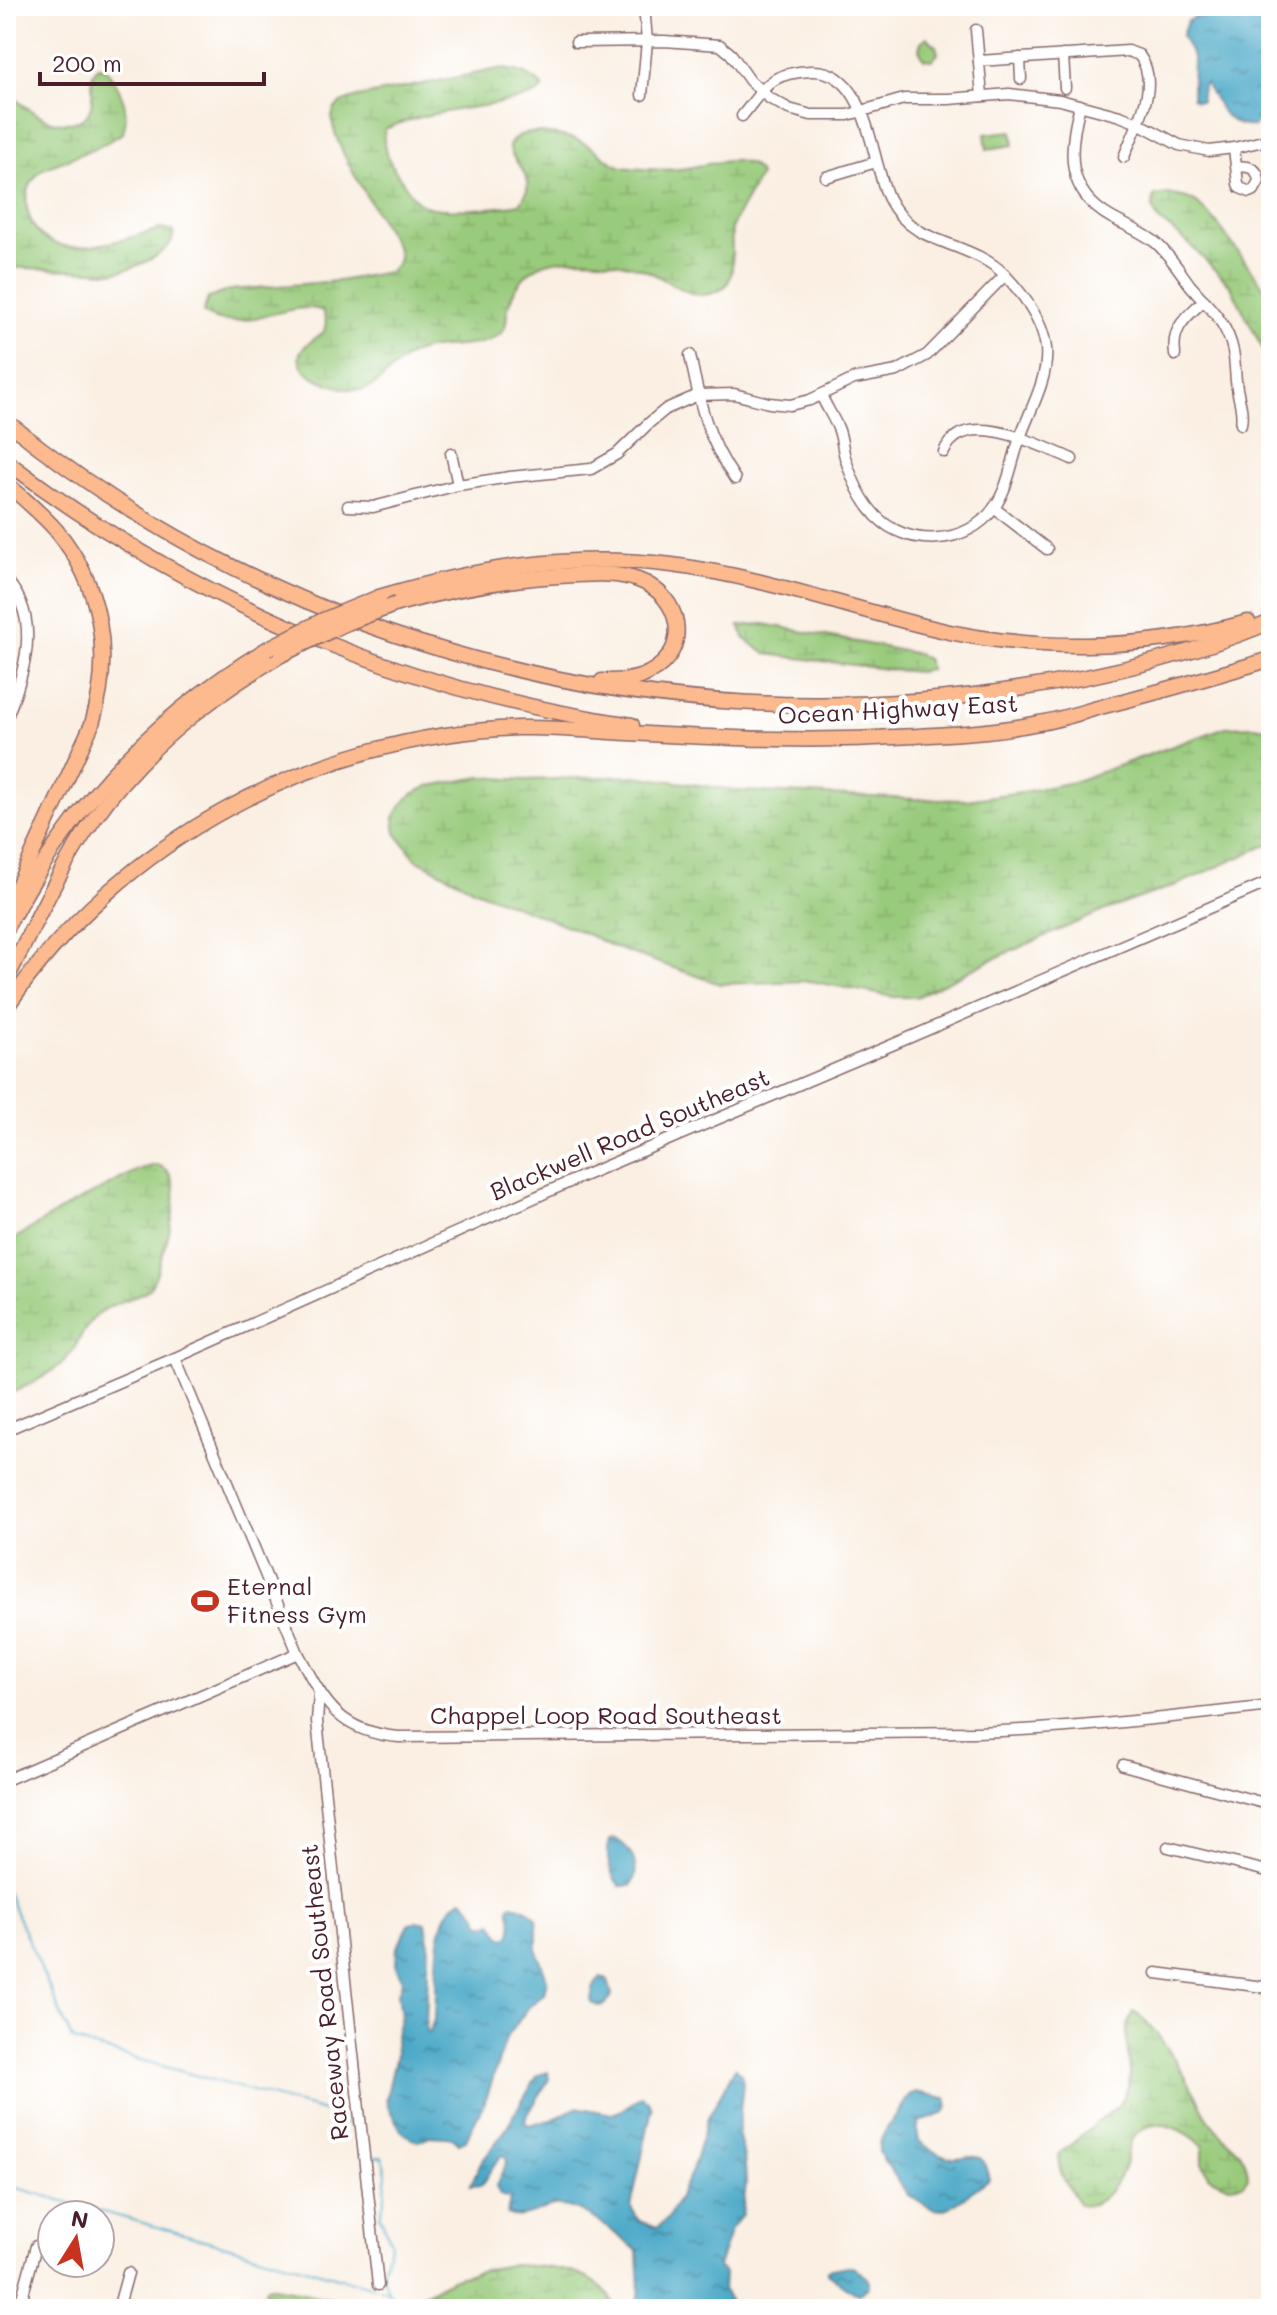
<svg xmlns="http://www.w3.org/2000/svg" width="1277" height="2315" viewBox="0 0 1277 2315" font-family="Mali,sans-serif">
  <defs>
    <pattern id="wetland-marsh" width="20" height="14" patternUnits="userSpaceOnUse" patternTransform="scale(2)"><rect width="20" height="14" fill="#99cb7b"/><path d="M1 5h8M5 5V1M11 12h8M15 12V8" fill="none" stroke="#85ae6a"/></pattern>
    <pattern id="water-ripples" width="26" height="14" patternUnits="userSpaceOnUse" patternTransform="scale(2)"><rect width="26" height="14" fill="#48a8c7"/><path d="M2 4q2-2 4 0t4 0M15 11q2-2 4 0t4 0" fill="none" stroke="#3e88a2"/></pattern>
  </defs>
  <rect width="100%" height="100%" fill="#fff"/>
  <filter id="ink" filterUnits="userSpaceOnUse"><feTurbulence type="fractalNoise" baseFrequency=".0125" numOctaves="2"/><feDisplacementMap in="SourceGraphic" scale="16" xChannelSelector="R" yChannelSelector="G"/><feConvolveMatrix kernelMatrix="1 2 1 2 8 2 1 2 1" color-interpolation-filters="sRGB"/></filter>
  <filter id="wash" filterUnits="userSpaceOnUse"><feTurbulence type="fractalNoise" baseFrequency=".006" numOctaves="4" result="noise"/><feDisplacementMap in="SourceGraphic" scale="32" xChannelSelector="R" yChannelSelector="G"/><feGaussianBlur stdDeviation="1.8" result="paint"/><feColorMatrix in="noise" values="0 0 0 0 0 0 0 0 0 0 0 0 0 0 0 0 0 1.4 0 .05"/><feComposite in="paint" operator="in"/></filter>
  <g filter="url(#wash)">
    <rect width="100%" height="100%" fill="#faefe2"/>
    <g fill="url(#wetland-marsh)" stroke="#727553" stroke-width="2">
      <polygon points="927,37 936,46 938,54 932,60 924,59 919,49 921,42"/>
      <path d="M 99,67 L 105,68 C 120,88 131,107 123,133 L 98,147 L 43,169 C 32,178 24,193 27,208 C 39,273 120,239 161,229 L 173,231 C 177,253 131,270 113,272 L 6,267 L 6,92 C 27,108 51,130 78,121 C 89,118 92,106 92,96 C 93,84 88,75 99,67 Z"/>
      <path d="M 498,69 C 516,69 531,74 543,87 L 542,90 C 529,100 510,101 495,104 C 458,110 419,114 385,129 C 381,146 388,160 398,175 C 405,184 412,198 421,204 C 437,214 500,208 520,204 C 541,175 513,168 509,146 C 511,143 513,139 517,137 C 530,127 575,137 588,145 C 604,154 611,167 630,168 C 647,169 664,171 680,169 C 702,167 747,149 760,175 C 755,186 733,219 732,228 C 729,246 740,280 720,290 C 691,306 668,277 642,269 C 617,260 572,255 546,263 C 523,271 512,289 507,313 C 506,321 507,328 500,334 C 475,353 439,341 412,354 C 393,363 380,390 357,390 C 340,390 289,374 301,351 C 306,343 317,338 324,332 L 326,322 L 323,311 C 292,297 236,338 203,313 L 208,298 L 231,290 L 339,281 L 389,272 L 397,264 L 399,258 L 397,248 C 384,222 325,137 333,113 C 336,102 349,100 358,97 Z"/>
      <polygon points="1168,194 1187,198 1197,203 1217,223 1271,297 1271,365 1230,285 1187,242 1158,219 1153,209 1154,196"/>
      <polygon points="764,624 918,654 927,660 930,669 918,672 894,670 766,654 745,639 739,626"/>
      <polygon points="1255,726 1271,729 1271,843 1179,884 1103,911 991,960 916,997 894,997 810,981 720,984 616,948 580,931 475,890 416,859 396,833 394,818 402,804 412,794 429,786 482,777 524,780 635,776 741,791 915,799 967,800 1028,791 1073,782 1226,727"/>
      <path d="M 156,1165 C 190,1172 168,1238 161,1259 C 158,1269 156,1280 149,1288 C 141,1297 122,1300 111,1306 C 106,1308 100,1313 96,1316 C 84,1326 80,1340 72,1352 C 56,1374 29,1384 6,1396 L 6,1244 L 59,1211 L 140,1169 Z"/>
      <path d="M 1133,2012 C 1152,2020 1179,2066 1190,2085 C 1201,2102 1201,2111 1215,2128 C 1231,2146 1247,2151 1248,2177 L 1243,2184 L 1229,2186 L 1210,2177 L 1203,2165 L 1203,2146 C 1193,2136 1185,2132 1172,2127 C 1156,2121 1136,2127 1130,2144 C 1127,2152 1127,2161 1124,2168 C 1116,2186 1100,2209 1080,2205 C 1071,2191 1055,2170 1059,2154 L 1119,2105 C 1124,2096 1130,2086 1130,2075 C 1130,2051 1120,2036 1133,2012 Z"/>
      <path d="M 509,2265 C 545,2266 603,2268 616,2309 L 527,2309 L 508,2302 L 458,2302 L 448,2309 L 283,2309 L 265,2293 L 265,2289 L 269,2286 C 304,2292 365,2309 398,2303 C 419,2300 435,2286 455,2278 C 472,2272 490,2269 509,2265 Z"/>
    </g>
    <polygon fill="#99cb7b" stroke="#727553" stroke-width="2" points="1012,131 1014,145 987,149 985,134"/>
    <g fill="url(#water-ripples)" stroke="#496479" stroke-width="2">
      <path d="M 1259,10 L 1271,15 L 1271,54 L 1258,120 L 1254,126 C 1226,129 1218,104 1205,83 L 1203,86 L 1201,101 L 1196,101 L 1192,97 L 1193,57 L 1182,36 L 1187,21 L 1193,18 Z"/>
      <path d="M 616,1839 C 632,1849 642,1868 631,1886 L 620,1886 C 609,1874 605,1856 610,1840 Z"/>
      <path d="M 463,1899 L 476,1913 L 481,1924 L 484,1925 L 493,1923 L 500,1935 L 505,1938 L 509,1936 C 513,1927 512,1917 509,1908 L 511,1905 C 523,1907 529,1910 537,1918 L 537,1951 L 547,1979 L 544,1994 L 529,2007 L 507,2036 L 487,2096 L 466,2140 L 459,2143 L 454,2138 L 445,2137 L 430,2136 L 418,2141 L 412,2139 L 401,2130 L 388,2107 L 386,2099 L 396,2055 L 395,2038 L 401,2016 L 398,1993 L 402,1981 L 396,1965 L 397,1947 L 409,1925 L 416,1921 L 426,1923 L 429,1940 L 426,2025 L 426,2030 L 429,2033 C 431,2027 434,2022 435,2015 C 438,1987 430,1911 463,1899 Z"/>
      <path d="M 601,1977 L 608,1980 L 612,1995 L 605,2005 L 599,2006 L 591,2003 C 592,1991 592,1985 601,1977 Z"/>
      <path d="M 735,2068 L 741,2074 L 743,2082 L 738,2132 L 745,2164 L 746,2184 L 742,2215 L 731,2229 L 718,2267 L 724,2273 L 723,2289 L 729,2299 L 728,2309 L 636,2309 L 640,2291 L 638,2251 C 617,2236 582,2203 555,2206 C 539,2208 523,2222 507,2214 L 510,2198 L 500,2195 L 496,2186 L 507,2162 L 506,2156 L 501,2156 L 481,2185 L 470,2186 L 481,2162 L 503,2133 L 536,2078 L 538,2075 L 548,2072 L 549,2079 L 527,2116 L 525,2121 L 528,2125 L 552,2120 L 577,2107 L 612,2114 L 620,2111 L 641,2096 L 648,2100 L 652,2108 L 631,2207 L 639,2221 L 657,2228 L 668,2218 L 691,2173 L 708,2118 Z"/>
      <path d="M 916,2092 L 946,2098 L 948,2106 L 943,2114 L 919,2122 L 917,2130 L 919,2141 C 928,2148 944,2159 955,2159 C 965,2159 969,2154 980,2158 L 984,2162 L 989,2179 L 950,2207 L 943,2210 L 933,2209 L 908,2195 L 879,2153 C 877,2134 901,2112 909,2095 Z"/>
      <polygon points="847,2266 854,2268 869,2279 869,2287 859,2294 855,2293 827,2273 827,2270"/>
    </g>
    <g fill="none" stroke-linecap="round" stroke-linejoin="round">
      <g stroke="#48a8c7" stroke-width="2">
        <polyline points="6,1890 72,2039 90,2046 331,2113 355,2129"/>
        <polyline points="367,2150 371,2157 382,2157 386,2173 385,2197 380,2216 391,2242 383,2270 383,2277 388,2290"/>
        <polyline points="6,2185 374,2287"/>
        <path d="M 380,2288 C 390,2291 397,2300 408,2301 C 448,2307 491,2292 530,2309"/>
      </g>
    </g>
  </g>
  <g filter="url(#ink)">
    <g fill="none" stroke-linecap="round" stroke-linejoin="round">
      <g stroke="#88686b" stroke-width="13">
        <g id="minor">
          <polyline points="976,30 982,96"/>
          <polyline points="576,42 664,41 720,45 731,54 750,81 769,98 789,109 811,115 848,115 904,99 949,99 1009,94 1060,100 1120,116 1138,123 1179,145 1209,151 1234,148 1271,139"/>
          <polyline points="1063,55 1065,88"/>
          <polyline points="1020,58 1021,79"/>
          <path d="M 979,61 L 1128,51 L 1139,55 C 1162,85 1135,127 1124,157"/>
          <polyline points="642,95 647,41 644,6"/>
          <path d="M 1080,105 C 1068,151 1065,192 1112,218 C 1127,226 1142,232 1155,242 C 1169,254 1179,270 1190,285 C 1208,306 1227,322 1233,351 C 1235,361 1235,371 1236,381 C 1237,396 1244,409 1241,424"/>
          <path d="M 742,116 C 767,85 769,73 811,71 C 869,68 870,161 889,199 C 896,213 906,223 919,231 C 946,246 983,252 1005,275 C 1023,294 1043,321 1046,348 C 1049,377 1031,408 1021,435 C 1012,459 1009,487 994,508 C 967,546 907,548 876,516 C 861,500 851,477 845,457 C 842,447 842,437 838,428 C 833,417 826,406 821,395"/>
          <path d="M 1234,148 L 1238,184 L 1240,188 L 1250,192 L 1254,190 L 1259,181 C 1258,168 1248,165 1236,167"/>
          <polyline points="826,177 876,162"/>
          <path d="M 690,355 C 700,404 706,437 735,479"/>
          <path d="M 1175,355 C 1171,327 1186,318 1204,300"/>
          <path d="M 944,452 C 963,405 1041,446 1072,459"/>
          <polyline points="451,453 458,485"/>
          <polyline points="348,506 373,507 458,485 510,477 591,469 617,454 649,423 666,409 698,395 734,394 769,403 790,405 810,400 854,379 897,371 927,355 1005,275"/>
          <polyline points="994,508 1047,549"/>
          <path d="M 6,580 C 43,619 24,675 6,719"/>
          <path d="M 175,1358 L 298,1653 C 324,1702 338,1732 399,1737 L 977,1732 C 1076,1729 1173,1717 1271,1706"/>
          <polyline points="6,1430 175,1358 583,1176 913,1036 1271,881"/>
          <polyline points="319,1694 317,1721 378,2285"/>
          <polyline points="1123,1765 1271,1805"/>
          <polyline points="6,1780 298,1653"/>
          <polyline points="1168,1847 1271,1872"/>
          <polyline points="1156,1973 1271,1988"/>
          <polyline points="19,2309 36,2246"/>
          <polyline points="118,2309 128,2273"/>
        </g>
      </g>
      <g stroke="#88686b" stroke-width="17">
        <g id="highway">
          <path d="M 6,421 C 287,649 662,745 1018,689 C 1104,676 1191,655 1271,622"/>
          <path d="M 6,461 C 189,600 404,692 632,725"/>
          <path d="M 6,483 C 23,498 41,513 56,530 C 102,585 113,656 92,724 L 6,912"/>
          <path d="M 379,597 C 477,568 569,552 672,565 C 758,576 840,605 924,626 C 1028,653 1144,651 1248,622"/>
          <path d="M 397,604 C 456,588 516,577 577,575 C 598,574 619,573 638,580 C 681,595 693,650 649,673 C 635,681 618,681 602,681"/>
          <path d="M 6,928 C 24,896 42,864 64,834 C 118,758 187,697 267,649"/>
          <path d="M 6,980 C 34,926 59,869 94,819 C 142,749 209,698 281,655"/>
          <path d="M 6,1008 C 120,839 317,736 518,728 C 555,727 591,731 628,733 C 710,737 793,742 875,738 C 929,735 986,734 1039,723 C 1064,719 1088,710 1112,704 C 1166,690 1218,675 1271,659"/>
        </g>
      </g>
      <use href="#minor" stroke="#fff" stroke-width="10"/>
      <use href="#highway" stroke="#fcba8e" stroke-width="14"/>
      <g stroke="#88686b" stroke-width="17" stroke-linecap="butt">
        <g id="highway-bridge">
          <polyline points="267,649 323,620 379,597"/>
          <polyline points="281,655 342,625 397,604"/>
        </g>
      </g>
      <use href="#highway-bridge" stroke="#fcba8e" stroke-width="14"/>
    </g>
  </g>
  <defs>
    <g id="stadium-bare" transform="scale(2.16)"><path d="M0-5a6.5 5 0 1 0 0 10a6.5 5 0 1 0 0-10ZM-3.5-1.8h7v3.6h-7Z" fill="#c8321e" stroke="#fff" stroke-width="2.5" paint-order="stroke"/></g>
  </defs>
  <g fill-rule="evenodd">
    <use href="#stadium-bare" x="205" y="1601"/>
  </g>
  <g text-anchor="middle" stroke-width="8" stroke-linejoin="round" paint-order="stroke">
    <g font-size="24" fill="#4a1f2b" stroke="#fff">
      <text transform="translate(898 710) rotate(-3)" y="8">Ocean Highway East</text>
      <text transform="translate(630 1135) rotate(-23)" y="8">Blackwell Road Southeast</text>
      <text x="606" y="1724">Chappel Loop Road Southeast</text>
      <text transform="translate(325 1992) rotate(-96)" y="8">Raceway Road Southeast</text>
    </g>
    <g font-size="24" fill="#4a1f2b" stroke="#fff" text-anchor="start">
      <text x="227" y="1595">Eternal<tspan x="227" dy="28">Fitness Gym</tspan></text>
    </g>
  </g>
  <rect width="1277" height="2315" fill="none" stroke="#fff" stroke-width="32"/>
  <g transform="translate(76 2239) rotate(11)"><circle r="38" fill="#ffffff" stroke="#b7a5aa" stroke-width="2"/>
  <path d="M0-6L14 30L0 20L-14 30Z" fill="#c8321e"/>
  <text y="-12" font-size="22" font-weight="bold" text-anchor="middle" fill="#4a1f2b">N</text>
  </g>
  <path d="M40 72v12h224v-12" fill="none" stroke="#4a1f2b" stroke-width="4"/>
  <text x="52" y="72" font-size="24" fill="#4a1f2b" stroke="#ffffff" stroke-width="6" paint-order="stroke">200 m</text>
</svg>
